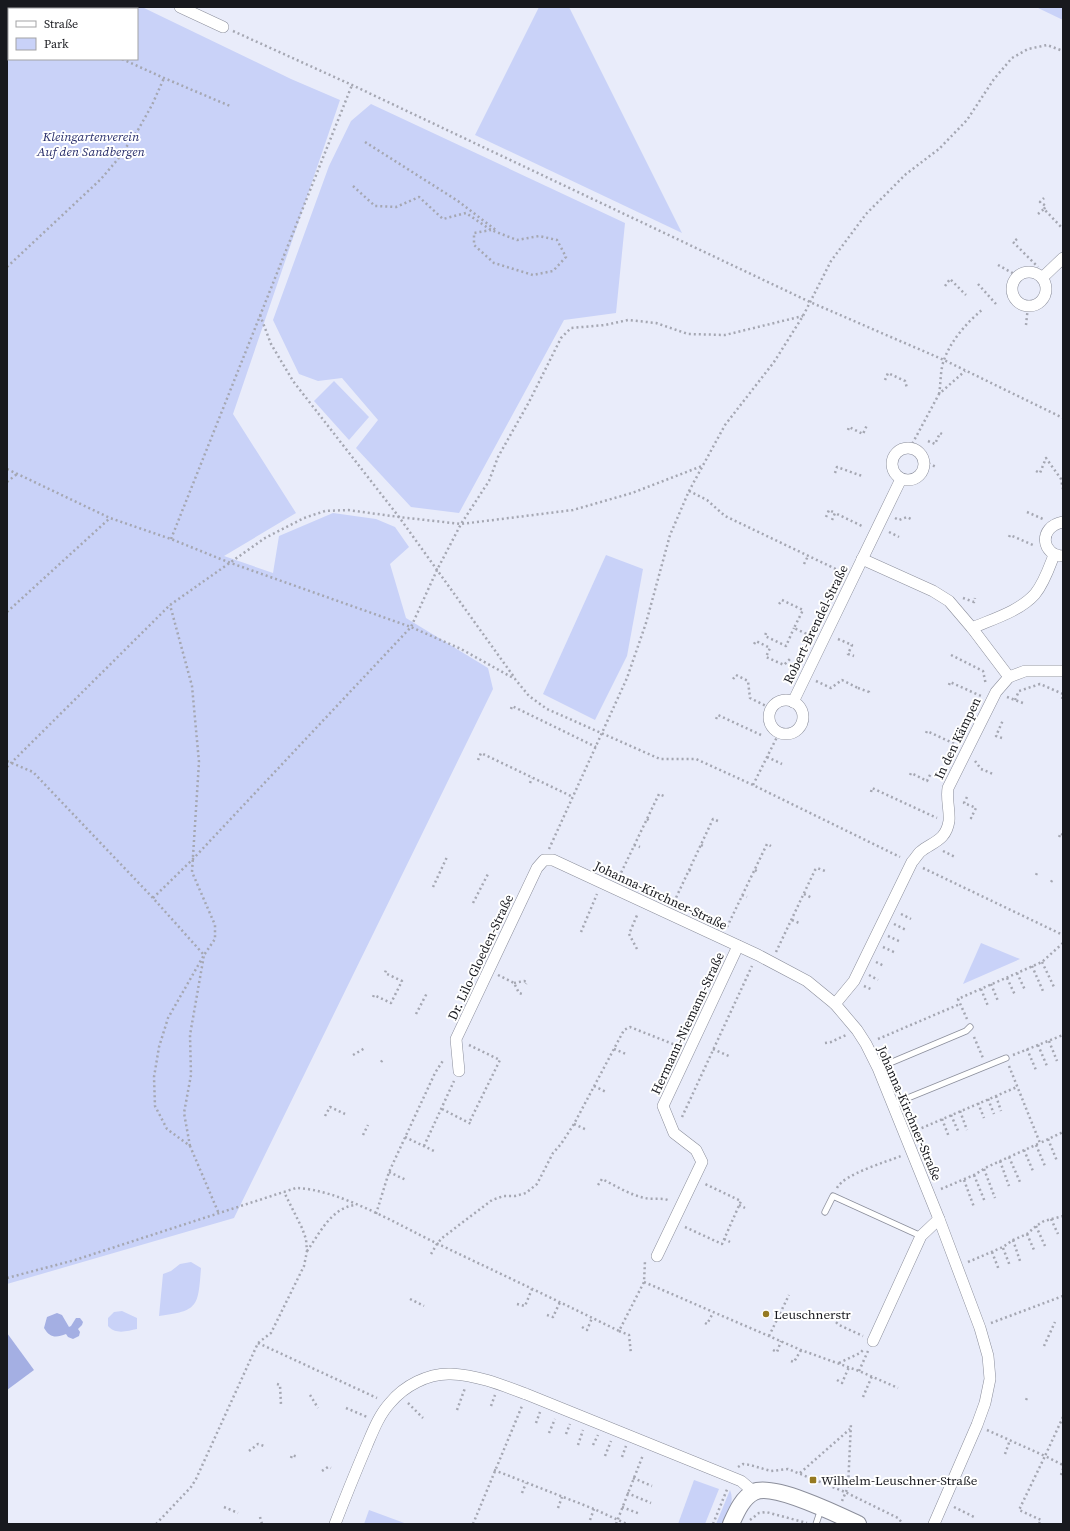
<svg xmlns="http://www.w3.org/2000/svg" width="1070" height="1531" viewBox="0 0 1070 1531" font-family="'Source Serif 4',serif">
  <rect width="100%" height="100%" fill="#e9ecfa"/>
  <g fill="#c9d2f8" fill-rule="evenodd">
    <path d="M 7,7 L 142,7 L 291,79 L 340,100 L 233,414 L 296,513 L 224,556 L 273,573 L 279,536 L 333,513 L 376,519 L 395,527 L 409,547 L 390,564 L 406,618 L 488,668 L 493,689 L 234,1218 L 7,1284 ZM 9,9 L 137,9 L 137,59 L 9,59 Z"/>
    <polygon points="539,7 569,7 682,233 475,135"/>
    <polygon points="1036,7 1063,7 1063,20"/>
    <polygon points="371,104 625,223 616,313 564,320 459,513 411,507 356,448 378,420 342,378 318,381 299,374 273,320 329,166 351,121"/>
    <polygon points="334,381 369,417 349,440 314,401"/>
    <polygon points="606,555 643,569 627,656 595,720 543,694"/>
    <polygon points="981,943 1020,959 963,984"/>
    <path d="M 191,1262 L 201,1268 C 198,1306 199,1311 159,1316 L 163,1274 L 171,1271 L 180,1264 Z"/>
    <path d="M 122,1311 L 137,1318 L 137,1329 C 127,1331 116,1335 108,1326 L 108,1318 L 114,1312 Z"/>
    <polygon points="694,1480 719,1489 705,1524 678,1524"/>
    <path d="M 730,1490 C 735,1501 728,1514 724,1524 L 716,1524 Z"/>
    <polygon points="369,1510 407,1524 364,1524"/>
  </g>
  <g fill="#a4afe3">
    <path d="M 57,1313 L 62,1315 L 69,1327 L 71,1326 L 76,1318 L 80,1318 L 83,1322 L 82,1325 L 78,1329 L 80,1332 L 79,1336 L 73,1339 L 68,1337 L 66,1334 C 56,1338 50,1338 44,1328 L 47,1317 Z"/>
    <polygon points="7,1333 34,1370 7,1390"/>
  </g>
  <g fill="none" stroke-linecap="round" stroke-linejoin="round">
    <g stroke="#8b8e9b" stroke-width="7">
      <g id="lane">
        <polyline points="878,1068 966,1031 970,1027"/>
        <polyline points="893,1104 1006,1058"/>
        <polyline points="825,1212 833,1196 921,1236"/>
        <polyline points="816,1524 821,1509"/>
      </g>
    </g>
    <g stroke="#8b8e9b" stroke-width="12">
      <g id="street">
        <polyline points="180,7 223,27"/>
        <circle cx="1029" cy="289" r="17"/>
        <polyline points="1042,278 1063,258"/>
        <circle cx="908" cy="464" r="16"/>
        <path d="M 1063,522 C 1037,527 1042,556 1063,556"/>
        <polyline points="862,559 933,591 949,601 972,628 1009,677"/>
        <path d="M 972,628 C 993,619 1020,611 1035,594 C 1044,583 1049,568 1054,555"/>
        <circle cx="786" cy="717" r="17"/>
        <polyline points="793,702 901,479"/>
        <path d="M 835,1004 L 854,981 L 912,862 C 915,859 917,855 920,852 C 932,842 946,841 949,821 C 950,810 946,799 948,788 L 996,692 L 1009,677 L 1025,671 L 1063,671"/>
        <polyline points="459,1071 456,1039 537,868 544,860 553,860 758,955 807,981 835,1004 857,1030 866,1044 878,1068 939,1219 980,1328 988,1356 990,1379 985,1403 977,1425 934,1524"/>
        <polyline points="657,1256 702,1162 696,1150 674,1133 663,1106 738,946"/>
        <polyline points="873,1341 921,1236 939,1219"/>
        <path d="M 335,1524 C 345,1498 356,1471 367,1445 C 373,1431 379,1415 390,1403 C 404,1386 428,1373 451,1374 C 477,1375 502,1385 526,1394 L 741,1481 L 754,1492"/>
      </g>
    </g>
    <g stroke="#8b8e9b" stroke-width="18">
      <path id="secondary" d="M 731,1524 C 736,1513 742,1498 754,1492 C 773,1483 839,1515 858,1524"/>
    </g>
    <g stroke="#a5a7b2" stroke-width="2.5" stroke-dasharray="2 3" stroke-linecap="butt">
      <polyline points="11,7 16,9"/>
      <polyline points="7,16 9,13"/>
      <polyline points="233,31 352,85 810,302 944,360 1063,418"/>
      <polyline points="122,59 164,78 230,106"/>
      <polyline points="365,142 458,201 497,231"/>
      <polyline points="353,186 375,206 396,207 419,197 443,219 466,213 491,230 517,240 539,236 557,240 566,257 553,271 533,275 494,263 474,245 474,233 491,230"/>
      <polyline points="1044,209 1046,206 1040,202 1044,198"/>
      <polyline points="1038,214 1044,209 1063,229"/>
      <polyline points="1017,239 1013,242 1038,267"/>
      <polyline points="998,265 1018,276"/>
      <polyline points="7,267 101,179 118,159 138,130 152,105 164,78"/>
      <polyline points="978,284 996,304"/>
      <polyline points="945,286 950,279 966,295"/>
      <polyline points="260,315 271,344 293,381 399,517 461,524 573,510 632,493 702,466"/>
      <polyline points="1026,325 1028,306"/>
      <polyline points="885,380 888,373 905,381 907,388"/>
      <path d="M 939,394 C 941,384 940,370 944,360 C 950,342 967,322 982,310"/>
      <polyline points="848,430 849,427 863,434 867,425"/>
      <polyline points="928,441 935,444 940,433 942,434"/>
      <polyline points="910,448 939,394 965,371"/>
      <polyline points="924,461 936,467"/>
      <polyline points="7,469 110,518 171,539 228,562 411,627 461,649 515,679 529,696 547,709 660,759 696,759 753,785 900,857"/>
      <polyline points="1036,471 1040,473 1046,458 1061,479 1063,489"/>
      <polyline points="835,473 837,467 862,476"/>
      <polyline points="7,482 17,474"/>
      <polyline points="689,491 707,500 725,516 842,572"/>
      <polyline points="1027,512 1043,519"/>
      <polyline points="826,517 829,510 835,513"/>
      <polyline points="895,518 899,520 907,517 911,519"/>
      <polyline points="832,520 835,513 864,527"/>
      <polyline points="889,532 899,537"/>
      <polyline points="1009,537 1010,535 1033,545"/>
      <polyline points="171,539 352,85"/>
      <polyline points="804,564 808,556"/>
      <polyline points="963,598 974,602 975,598"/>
      <polyline points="779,604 782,600 803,610 794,628 811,636"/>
      <polyline points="7,612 110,518"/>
      <polyline points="766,633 765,636 786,646 794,628"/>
      <polyline points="838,639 852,645 848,654 854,656"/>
      <polyline points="754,644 756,641 770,648 766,657 784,665 790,659"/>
      <polyline points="951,655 983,671 986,685"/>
      <polyline points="733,679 736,675 748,681 750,698 772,709"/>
      <polyline points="816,681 831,688 842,680 858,688 858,689"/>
      <polyline points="949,685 950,682 981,696"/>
      <polyline points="858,688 869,692 869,694"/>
      <polyline points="1007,697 1023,703"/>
      <polyline points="1062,699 1063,696"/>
      <polyline points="1015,700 1019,691 1040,684 1063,694"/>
      <polyline points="511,709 512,706 596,747"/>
      <polyline points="716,719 718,715 761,735"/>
      <polyline points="926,733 927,731 957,745"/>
      <polyline points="1002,738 996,736 1003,720"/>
      <polyline points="767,757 782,764"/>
      <polyline points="478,760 481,753 573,797"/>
      <polyline points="7,761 33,772 153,898 204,955 215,939 215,925 192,872 199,762 192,686 170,605"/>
      <polyline points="975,761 981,769 993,774"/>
      <polyline points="7,767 170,605 265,538 304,518 325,511 348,510 399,517 514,677"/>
      <polyline points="910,775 911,773 927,781 931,773"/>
      <polyline points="530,783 532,778"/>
      <polyline points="753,785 779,733"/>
      <polyline points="871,792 872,788 937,818"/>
      <polyline points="967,797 964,803 976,808 971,818 975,819"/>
      <polyline points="647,819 651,822"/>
      <polyline points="1059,837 1061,833 1063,835"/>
      <polyline points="634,845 640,847"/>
      <polyline points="701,845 705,847"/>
      <polyline points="549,849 627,678 646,623 670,535 689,491 725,425 774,362 803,316 831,261 866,214 906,174 939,149 967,120 994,79 1012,58 1028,49 1047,45 1063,51"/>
      <polyline points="943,851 955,857"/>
      <polyline points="923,868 1063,935"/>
      <polyline points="689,870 693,872"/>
      <polyline points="755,870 758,872"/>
      <polyline points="1036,875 1038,871"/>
      <polyline points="619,877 659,794 664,796"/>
      <polyline points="1051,882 1053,879"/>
      <polyline points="433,887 447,857"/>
      <polyline points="804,894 812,898"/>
      <polyline points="742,895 747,897"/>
      <polyline points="153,898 193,859 411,627 437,570 461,524 489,481 498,457 529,402 561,338 571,328 605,325 628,320 656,323 688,334 725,335 803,316"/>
      <polyline points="674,902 713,819 718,821"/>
      <polyline points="473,903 489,872"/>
      <polyline points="901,914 911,919"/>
      <polyline points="792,920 799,923"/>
      <polyline points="894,924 906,930"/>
      <polyline points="727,927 767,844 771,846"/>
      <polyline points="581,932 597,894"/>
      <polyline points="888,936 901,942"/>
      <polyline points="883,947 896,953"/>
      <polyline points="637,949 629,934 638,913"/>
      <polyline points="776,952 815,870 817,868 825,871"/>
      <polyline points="876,962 884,966"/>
      <polyline points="1042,962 1054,987"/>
      <polyline points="1032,966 1043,991"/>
      <polyline points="1017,973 1025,990"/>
      <polyline points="498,975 514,983 519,993 522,994 523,992"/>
      <polyline points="869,975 878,980"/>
      <polyline points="1007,978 1015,995"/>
      <polyline points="514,983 524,981 527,982 526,984"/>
      <polyline points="991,984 998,1001"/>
      <polyline points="864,986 873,990"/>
      <polyline points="981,989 988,1006"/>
      <polyline points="373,997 374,995 391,1003 402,981 385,973 386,970"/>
      <polyline points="416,1014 427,993"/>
      <polyline points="967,1019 958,999 1042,962 1063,943"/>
      <polyline points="974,1037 983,1058"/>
      <polyline points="878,1039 960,1004"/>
      <polyline points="1049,1041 1057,1061"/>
      <polyline points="825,1043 831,1042 846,1035"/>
      <polyline points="469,1045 500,1060 469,1123"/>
      <polyline points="1038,1045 1047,1066"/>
      <polyline points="614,1049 626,1054"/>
      <polyline points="713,1049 731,1057"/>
      <polyline points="1027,1049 1036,1070"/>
      <polyline points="353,1055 365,1048"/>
      <polyline points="1013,1055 1063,1035"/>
      <polyline points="381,1062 384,1058"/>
      <polyline points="1009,1066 1040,1143 1063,1132"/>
      <polyline points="594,1086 606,1092"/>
      <polyline points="996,1096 1001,1111"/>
      <polyline points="988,1099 994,1114"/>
      <polyline points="978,1103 984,1118"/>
      <polyline points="442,1109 473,1125"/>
      <polyline points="960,1111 967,1130"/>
      <polyline points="951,1115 959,1133"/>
      <polyline points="325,1116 330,1107 345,1114"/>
      <polyline points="682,1117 752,966"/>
      <polyline points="942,1119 949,1137"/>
      <polyline points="574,1124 587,1130"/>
      <polyline points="917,1130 1017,1087"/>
      <polyline points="363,1135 368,1125"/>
      <polyline points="405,1137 434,1151"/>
      <polyline points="1048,1139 1057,1161"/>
      <polyline points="1036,1145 1045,1166"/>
      <polyline points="190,1146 184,1113 191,1075 190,1035 204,955 168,1018 159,1047 154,1077 155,1106 167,1129 190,1146 219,1214"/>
      <polyline points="424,1146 454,1081"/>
      <polyline points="1024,1150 1033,1171"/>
      <polyline points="1009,1157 1020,1182"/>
      <polyline points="1000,1161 1009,1186"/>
      <polyline points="984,1169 995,1198"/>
      <polyline points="389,1172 406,1180"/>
      <polyline points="974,1175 985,1202"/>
      <polyline points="964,1180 974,1207"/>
      <path d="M 598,1185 L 602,1179 C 616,1186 630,1195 645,1198 C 653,1200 663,1197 670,1201"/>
      <path d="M 837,1188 C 844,1174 886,1162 901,1156"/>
      <polyline points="941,1189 974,1175 987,1167 1040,1143"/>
      <polyline points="739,1205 745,1208"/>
      <polyline points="376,1214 389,1172 435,1073 444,1059"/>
      <polyline points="1051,1219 1058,1234"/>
      <polyline points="1036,1226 1045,1246"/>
      <polyline points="685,1227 722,1244 741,1201 705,1184"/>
      <polyline points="1027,1234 1034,1250"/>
      <polyline points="724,1239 730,1242"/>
      <polyline points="1013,1240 1020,1261"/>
      <polyline points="1003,1248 1010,1266"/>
      <path d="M 307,1251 C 320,1233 331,1208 355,1205"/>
      <polyline points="992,1252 999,1270"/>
      <polyline points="431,1254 437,1244 442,1238 492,1200 504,1196 515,1196 526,1193 537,1184 553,1153 561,1144 574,1124 624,1030 630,1027 678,1046"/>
      <polyline points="968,1262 1003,1247 1013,1240 1027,1234 1036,1226 1044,1221 1063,1216"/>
      <path d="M 7,1278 L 75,1260 L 296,1188 C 338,1189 397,1224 436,1243 C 497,1272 558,1301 619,1331 L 644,1282 L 645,1261"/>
      <polyline points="644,1282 801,1350 859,1371 898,1388"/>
      <polyline points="410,1299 424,1306"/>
      <polyline points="517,1304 525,1306 532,1289"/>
      <polyline points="825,1312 839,1325 863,1336"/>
      <polyline points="547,1315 553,1317 560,1302"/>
      <polyline points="705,1323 707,1324 713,1313"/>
      <polyline points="991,1323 1063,1296"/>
      <polyline points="582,1327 587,1330 592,1318"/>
      <polyline points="619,1331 629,1335 631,1354"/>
      <polyline points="769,1336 789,1295"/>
      <polyline points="258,1343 377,1398"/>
      <polyline points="1044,1346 1055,1322"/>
      <polyline points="773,1350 777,1352 781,1341"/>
      <polyline points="791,1361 794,1362 801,1350"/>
      <polyline points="839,1363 860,1353 864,1349"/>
      <polyline points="859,1371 868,1351"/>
      <polyline points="837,1380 842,1383 849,1367"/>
      <polyline points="277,1384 280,1385 281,1405"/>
      <polyline points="310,1395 318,1408"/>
      <polyline points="863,1397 872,1376"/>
      <polyline points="1026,1400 1028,1396"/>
      <polyline points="408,1403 423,1418"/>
      <polyline points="491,1406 495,1395"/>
      <polyline points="346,1408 367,1417"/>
      <polyline points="457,1410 465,1388"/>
      <polyline points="1063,1417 1045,1456 1063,1465"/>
      <polyline points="536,1423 540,1412"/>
      <polyline points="987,1430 1045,1456 1019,1510 1041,1520 1039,1524"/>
      <polyline points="549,1433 555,1419"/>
      <polyline points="566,1434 570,1424"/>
      <polyline points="578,1445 583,1430"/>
      <polyline points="593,1445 598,1435"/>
      <polyline points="249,1451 258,1444 264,1446"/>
      <polyline points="1005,1454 1010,1440"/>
      <polyline points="605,1456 611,1441"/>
      <polyline points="622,1457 626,1446"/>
      <polyline points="291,1458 292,1455 298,1457"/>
      <polyline points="738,1467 743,1464 750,1465 771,1471 788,1469 845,1492 898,1518 903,1524"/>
      <polyline points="494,1470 594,1509 627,1524"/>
      <polyline points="322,1471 328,1467 331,1468"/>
      <polyline points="800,1473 850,1429"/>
      <polyline points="1061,1475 1063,1469"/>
      <polyline points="633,1478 652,1486"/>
      <polyline points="522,1493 526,1483"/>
      <polyline points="627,1493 651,1503"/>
      <polyline points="842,1501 848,1487 851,1423"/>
      <polyline points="224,1507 238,1513"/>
      <polyline points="622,1507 640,1514"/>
      <polyline points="954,1507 974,1517"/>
      <polyline points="558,1508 562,1497"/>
      <polyline points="260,1517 262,1524"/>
      <polyline points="590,1520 594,1509"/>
      <polyline points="750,1520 759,1513 766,1512 807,1523"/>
      <polyline points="156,1524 191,1487 196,1479 258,1343 271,1333 304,1266 307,1251 306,1239 302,1228 284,1192"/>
      <polyline points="473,1524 522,1406"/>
      <polyline points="616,1524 643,1455"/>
      <polyline points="713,1524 728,1487"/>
    </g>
    <use href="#lane" stroke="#fff" stroke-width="5.5"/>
    <use href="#street" stroke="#fff" stroke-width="11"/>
    <use href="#secondary" stroke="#fff" stroke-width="16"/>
  </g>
  <g fill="#957921" stroke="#fff" stroke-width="1.5">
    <circle cx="766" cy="1314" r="4"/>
    <rect x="809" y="1476" width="8" height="8" rx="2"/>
  </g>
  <g text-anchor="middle" stroke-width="4" stroke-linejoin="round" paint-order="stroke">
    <g font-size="13" font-style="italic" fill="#272d6a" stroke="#fff">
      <text x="91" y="141">Kleingartenverein<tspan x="91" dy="15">Auf den Sandbergen</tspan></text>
    </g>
    <g font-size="13" fill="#18191e" stroke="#fff">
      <text transform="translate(815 624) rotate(-64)" y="5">Robert-Brendel-Straße</text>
      <text transform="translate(957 738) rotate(-64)" y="5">In den Kämpen</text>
      <text transform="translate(661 895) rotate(25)" y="5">Johanna-Kirchner-Straße</text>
      <text transform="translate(480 957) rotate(-65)" y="5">Dr. Lilo-Gloeden-Straße</text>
      <text transform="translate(687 1023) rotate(-65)" y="5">Hermann-Niemann-Straße</text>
      <text transform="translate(910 1113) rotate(67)" y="5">Johanna-Kirchner-Straße</text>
    </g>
    <g font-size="13" fill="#18191e" stroke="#fff" text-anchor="start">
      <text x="774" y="1319">Leuschnerstr</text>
      <text x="821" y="1485">Wilhelm-Leuschner-Straße</text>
    </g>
  </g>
  <rect width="1070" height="1531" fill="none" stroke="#18191e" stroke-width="16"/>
  <rect x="8" y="8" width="130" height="52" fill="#ffffff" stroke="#a3a3a5"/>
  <rect x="16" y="21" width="20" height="6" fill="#ffffff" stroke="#a3a3a5"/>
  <text x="44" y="28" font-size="12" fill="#18191e">Straße</text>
  <rect x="16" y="38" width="20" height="12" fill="#c9d2f8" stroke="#a3a3a5"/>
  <text x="44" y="48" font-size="12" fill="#18191e">Park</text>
</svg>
